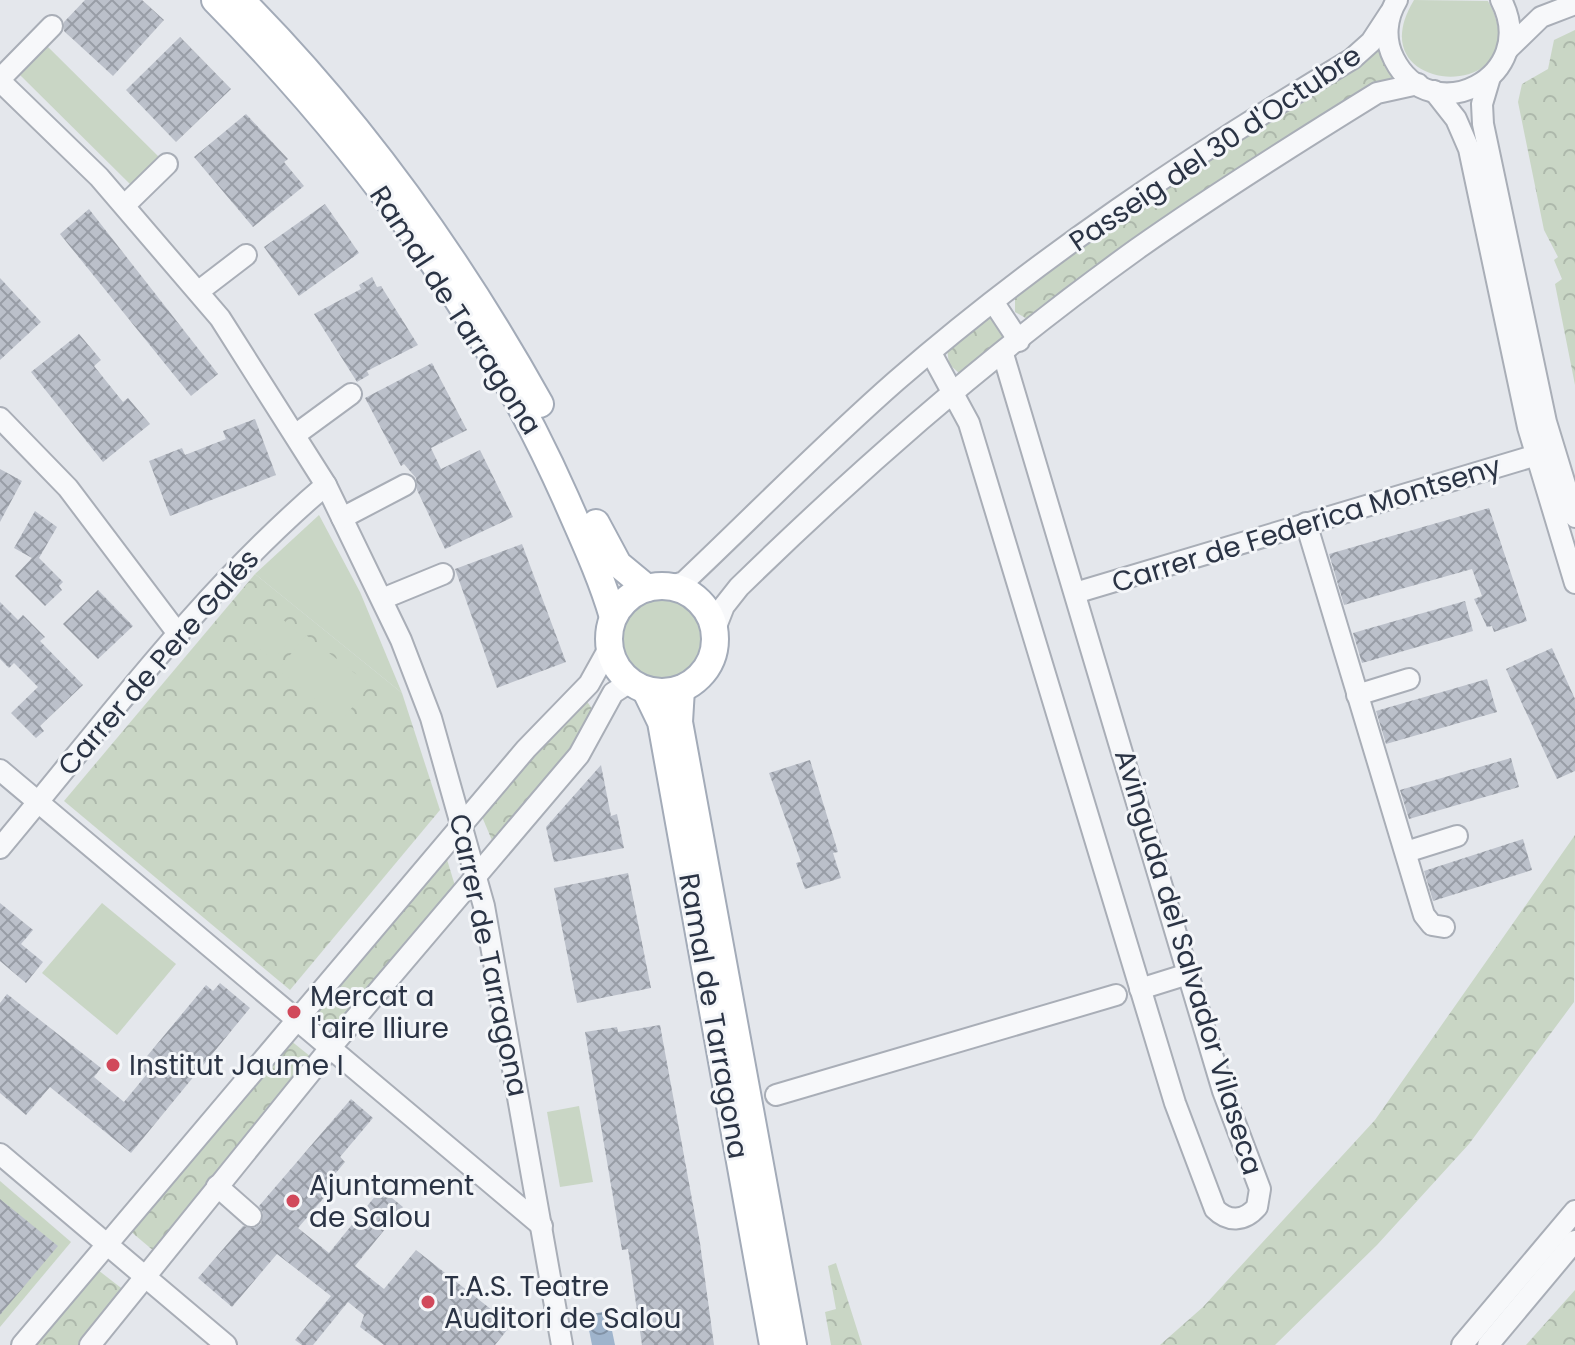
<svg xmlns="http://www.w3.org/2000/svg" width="1575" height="1345" viewBox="0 0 1575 1345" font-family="Poppins,sans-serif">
  <defs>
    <pattern id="park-crowns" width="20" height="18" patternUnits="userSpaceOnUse" patternTransform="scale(2)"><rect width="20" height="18" fill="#c9d6c5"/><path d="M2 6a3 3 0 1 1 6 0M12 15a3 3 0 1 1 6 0" fill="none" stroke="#adb8ab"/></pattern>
    <pattern id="water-waves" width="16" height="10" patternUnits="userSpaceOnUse" patternTransform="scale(2)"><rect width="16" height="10" fill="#9fb4cc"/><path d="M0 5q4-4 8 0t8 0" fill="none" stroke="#8293a7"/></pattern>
    <pattern id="building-cross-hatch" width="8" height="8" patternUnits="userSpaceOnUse" patternTransform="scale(2)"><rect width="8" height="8" fill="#bbc0ca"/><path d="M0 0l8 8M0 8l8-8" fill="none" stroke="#989da6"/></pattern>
  </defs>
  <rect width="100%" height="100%" fill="#e4e7ec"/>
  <g fill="url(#park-crowns)">
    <polygon points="1575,30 1575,385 1555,284 1562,279 1554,260 1558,257 1544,230 1518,102 1522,84 1548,69 1554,40"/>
    <polygon points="1378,47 1395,78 1392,82 1029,320 1015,312 1015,296 1039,273"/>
    <polygon points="985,316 994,317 1004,330 1001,345 969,372 960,374 949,364 947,348"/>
    <polygon points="255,574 402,693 440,810 290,990 64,801"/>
    <polygon points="584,697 595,713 591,726 494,845 480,812"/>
    <polygon points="1575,835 1574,1002 1469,1144 1377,1245 1275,1345 1160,1345 1203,1307 1375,1120"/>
    <polygon points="445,853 456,889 338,1032 312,1010"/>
    <polygon points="290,1040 316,1061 155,1252 129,1230"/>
    <polygon points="836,1263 862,1345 831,1345 825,1312 836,1309 828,1266"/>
    <polygon points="98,1270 125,1291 81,1345 36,1345"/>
    <polygon points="1575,1290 1575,1345 1526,1345"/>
  </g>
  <g fill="#c9d6c5">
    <path d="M 1414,0 L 1488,1 C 1545,104 1353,100 1414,0 Z"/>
    <polygon points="46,45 163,161 135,189 18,73"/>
    <polygon points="319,515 360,592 402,693 255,574"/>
    <circle cx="660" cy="638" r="41"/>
    <polygon points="279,616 297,632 273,660 254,644"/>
    <polygon points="306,635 370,685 342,720 278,670"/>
    <polygon points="102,903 176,964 117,1035 42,973"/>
    <polygon points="579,1106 593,1182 560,1187 547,1112"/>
    <polygon points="0,1181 71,1242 0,1327"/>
  </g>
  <polygon fill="url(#water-waves)" points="608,1311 615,1345 592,1345 586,1315"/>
  <g fill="url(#building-cross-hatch)">
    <polygon points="85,0 142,0 164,20 113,76 64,31 64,22"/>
    <polygon points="180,37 231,89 176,142 126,90"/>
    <polygon points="246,114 288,159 284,162 304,186 253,227 194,157"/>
    <polygon points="325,204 359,253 299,296 264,247"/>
    <polygon points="89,209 218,374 191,396 60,234"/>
    <polygon points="372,277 377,287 381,286 418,345 367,371 369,375 357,382 314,314 361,289 359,285"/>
    <polygon points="0,278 41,322 0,360"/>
    <polygon points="79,334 101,360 94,366 123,402 128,398 150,424 103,462 31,372"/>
    <polygon points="432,363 467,430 431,448 441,469 480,450 513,517 445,549 417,490 416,478 404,464 401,466 365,398"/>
    <polygon points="255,419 276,475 170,516 149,461 182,448 185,455 226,439 223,431"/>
    <polygon points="0,469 22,481 0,522"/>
    <polygon points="1489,508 1527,621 1494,632 1492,626 1487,627 1474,599 1482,596 1472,569 1344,605 1329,554"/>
    <polygon points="35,511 57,527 39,558 63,582 59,586 62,590 45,606 15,576 32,558 14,548"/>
    <polygon points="522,544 566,662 497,688 455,569"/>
    <polygon points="98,590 133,626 98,659 63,624"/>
    <polygon points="1465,601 1473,631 1362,663 1353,633"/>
    <polygon points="0,602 18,620 23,615 45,637 40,641 83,685 40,726 44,731 36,738 11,713 38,687 14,663 9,668 0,659"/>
    <polygon points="1552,648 1575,699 1575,771 1557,779 1506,669"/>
    <polygon points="1487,679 1497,712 1386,744 1376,711"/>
    <polygon points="1511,758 1519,787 1409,819 1400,790"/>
    <polygon points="810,760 838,852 833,853 841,878 805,889 796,863 801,862 769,773"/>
    <polygon points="601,765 611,816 617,814 624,848 554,862 546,827"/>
    <polygon points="1523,839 1532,870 1433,901 1424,871"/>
    <polygon points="628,873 651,988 577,1003 554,888"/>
    <polygon points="0,903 33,930 21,944 43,962 26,983 0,961"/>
    <polygon points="220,983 250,1008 131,1153 50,1087 26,1115 0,1093 0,1003 7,994 101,1068 94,1077 124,1102 147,1074 138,1067 206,985 213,991"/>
    <polygon points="660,1025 700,1243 714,1345 642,1345 628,1249 622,1250 585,1032 617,1027 618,1032"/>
    <polygon points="351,1099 373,1118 340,1157 345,1162 329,1181 334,1186 298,1228 329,1253 381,1189 403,1207 355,1266 384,1289 416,1250 511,1325 495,1345 384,1345 360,1327 364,1315 348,1302 313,1345 302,1345 295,1340 331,1296 277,1254 232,1307 198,1278 243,1226 254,1228 261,1224 263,1213 259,1206"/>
    <polygon points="0,1199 58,1246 0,1315"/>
  </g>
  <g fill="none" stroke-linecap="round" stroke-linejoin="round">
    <g stroke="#a9aeb7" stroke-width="24">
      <g id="minor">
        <path d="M 1397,0 C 1386,18 1384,40 1394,59 C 1431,132 1541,77 1501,0"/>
        <polyline points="1508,49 1541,17 1575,4"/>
        <polyline points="1490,77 1482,104 1483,124 1546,422 1575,517"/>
        <polyline points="0,79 52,26"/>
        <polyline points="0,81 99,177 220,318 326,485 401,640 431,718 484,906 562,1345"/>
        <polyline points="1434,91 1456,119 1469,149 1528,427 1575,583"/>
        <polyline points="125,205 167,164"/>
        <polyline points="199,291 246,255"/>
        <polyline points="994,303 1019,341"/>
        <path d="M 931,353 L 969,423 L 1175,1103 L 1215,1209 C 1228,1222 1244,1222 1257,1207 L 1260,1189 L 1223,1091 L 1003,354"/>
        <polyline points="0,418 68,488 179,635"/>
        <polyline points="295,435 351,394"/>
        <polyline points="342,518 405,485"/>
        <polyline points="1306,523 1424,915 1432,925 1444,927"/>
        <path d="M 671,586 L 684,582 C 755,515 823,445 896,381 C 1036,259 1193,154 1352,59 L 1371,42 L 1390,13"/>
        <polyline points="1075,593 1537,455"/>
        <polyline points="382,599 443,574"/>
        <path d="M 715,629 L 724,606 L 739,587 C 863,466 996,350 1137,249 C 1215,194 1296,143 1377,93 L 1418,84"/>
        <polyline points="1357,695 1409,679"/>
        <polyline points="0,770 542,1226"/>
        <path d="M 0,848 C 104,724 202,590 326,485"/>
        <polyline points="1406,852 1457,836"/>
        <polyline points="1140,989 1188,974"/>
        <polyline points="776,1095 1116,995"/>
        <polyline points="0,1154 226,1345"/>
        <polyline points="217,1186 251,1216"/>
        <polyline points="22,1345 526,749 589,684 609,648"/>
        <polyline points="90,1345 331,1047 579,755 613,693 630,682"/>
        <polyline points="1462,1345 1575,1211"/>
        <polyline points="1488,1345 1575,1241"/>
      </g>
    </g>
    <g stroke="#a3abb8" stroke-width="30">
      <g id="major">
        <path d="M 215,0 C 358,145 483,312 566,499 C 583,538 601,576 613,617"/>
        <path d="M 241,0 C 360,120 458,257 540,404"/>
        <polyline points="596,523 618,564 647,588"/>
        <circle cx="662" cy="639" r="53"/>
        <polyline points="681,689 679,722 793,1345"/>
        <polyline points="646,691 661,722 773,1345"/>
      </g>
    </g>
    <use href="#minor" stroke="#f7f8fa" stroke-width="20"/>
    <use href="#major" stroke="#fff" stroke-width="26"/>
  </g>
  <g fill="#d1495b" stroke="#f4f6f9" stroke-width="3">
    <circle cx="294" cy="1012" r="8"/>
    <circle cx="113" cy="1065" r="8"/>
    <circle cx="293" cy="1201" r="8"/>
    <circle cx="428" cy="1302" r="8"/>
  </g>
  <g text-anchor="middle" stroke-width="6" stroke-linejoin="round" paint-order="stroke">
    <g font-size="28" fill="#2b3445" stroke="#f4f6f9">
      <text transform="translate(1215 148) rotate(-34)" y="10">Passeig del 30 d'Octubre</text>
      <text transform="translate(456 310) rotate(57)" y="10">Ramal de Tarragona</text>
      <text transform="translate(1306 524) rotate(-17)" y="10">Carrer de Federica Montseny</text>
      <text transform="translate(158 662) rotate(-49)" y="10">Carrer de Pere Galés</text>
      <text transform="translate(489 955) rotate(78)" y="10">Carrer de Tarragona</text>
      <text transform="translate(1189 962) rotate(73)" y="10">Avinguda del Salvador Vilaseca</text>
      <text transform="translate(714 1016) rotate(80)" y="10">Ramal de Tarragona</text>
    </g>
    <g font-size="28" fill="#2b3445" stroke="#f4f6f9" text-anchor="start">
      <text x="310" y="1006">Mercat a<tspan x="310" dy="32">l'aire lliure</tspan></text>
      <text x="129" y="1075">Institut Jaume I</text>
      <text x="309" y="1195">Ajuntament<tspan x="309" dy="32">de Salou</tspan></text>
      <text x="444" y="1296">T.A.S. Teatre<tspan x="444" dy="32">Auditori de Salou</tspan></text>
    </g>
  </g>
</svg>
